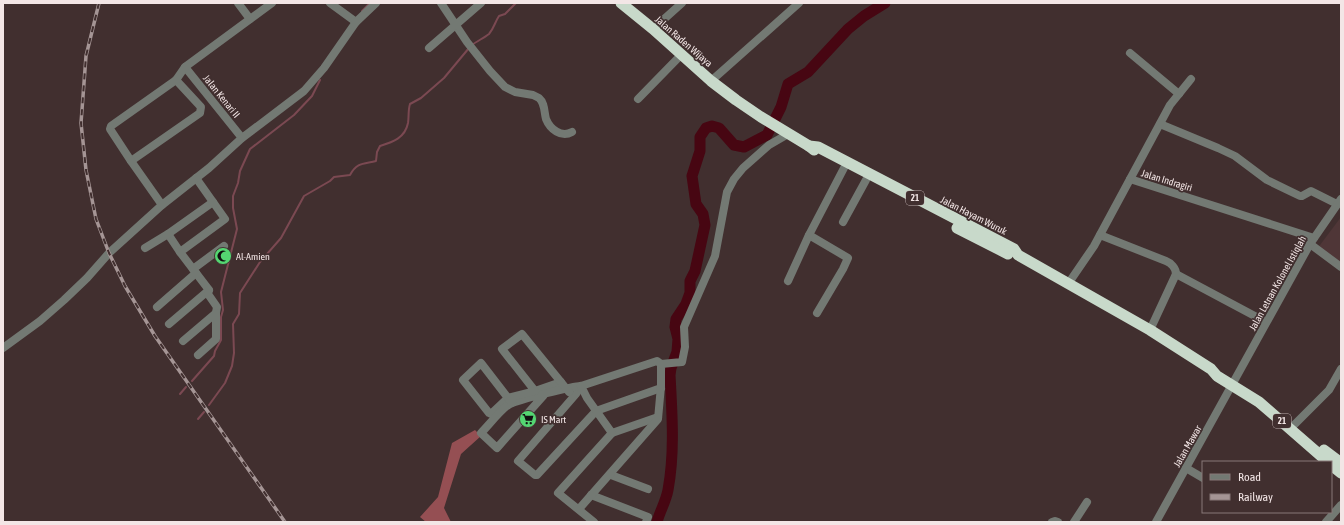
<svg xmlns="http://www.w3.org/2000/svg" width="1344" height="525" viewBox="0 0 1344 525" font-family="'Asap Condensed',sans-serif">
  <rect width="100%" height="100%" fill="#412f2f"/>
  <polygon fill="#4f3637" points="1341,217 1341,268 1317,249"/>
  <polygon fill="#954f53" points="475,430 481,436 461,454 444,508 451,522 426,522 420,517 438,497 452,443"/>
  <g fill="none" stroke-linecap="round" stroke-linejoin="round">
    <g stroke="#7b4952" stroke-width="2">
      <polyline points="362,11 370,3"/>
      <path d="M 472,45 C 477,41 484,38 489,34 C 494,28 495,22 499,16 L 505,14 L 516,3"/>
      <polyline points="192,381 214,356 215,351 221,340 221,317 223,310 221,292 237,229 233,208 233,196 238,183 240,171 250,149 294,115 312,96 320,80"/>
      <polyline points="180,394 186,387"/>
      <path d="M 209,405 L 225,383 L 232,366 L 234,353 L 233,324 L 239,314 L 240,293 L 260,262 L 281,238 L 304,196 L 330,181 L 334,177 L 350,175 C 357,162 364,164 376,161 L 377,152 L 380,146 C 393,142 405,138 408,123 C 409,117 408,110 410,104 L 421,98 L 444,78 L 469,48"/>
      <polyline points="198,419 204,412"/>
    </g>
    <path stroke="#470612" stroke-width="11" d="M 657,522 C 660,511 666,501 668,490 C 675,452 672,413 670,375 L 671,368 L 677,352 L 678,339 L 675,327 L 676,319 L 686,304 L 690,293 L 690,281 L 695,271 L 705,225 L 703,214 L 696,204 L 692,176 L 700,151 L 700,137 L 706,128 L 712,126 L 719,128 L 734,145 L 744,147 L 767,135 L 781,107 L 788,84 L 808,72 L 848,29 L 864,16 L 885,3"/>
    <g stroke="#737973" stroke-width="8">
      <polyline points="238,3 250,19"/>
      <polyline points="330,3 356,22"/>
      <path d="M 441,3 L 467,42 L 490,71 L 505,87 L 515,92 L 533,95 L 539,98 C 545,103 544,112 546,119 C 550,129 561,138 572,132"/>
      <polyline points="653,29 682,3"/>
      <polyline points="429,48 481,3"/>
      <polyline points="1130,53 1179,94"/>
      <polyline points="185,67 242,138"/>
      <polyline points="711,81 799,3"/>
      <polyline points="638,99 681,55"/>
      <polyline points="1160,124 1218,148 1235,156 1267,180 1300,196 1302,196 1311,191 1337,204"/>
      <polyline points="131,161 200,113 201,107 176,80"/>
      <polyline points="1130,179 1314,238"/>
      <polyline points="162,205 131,161 110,129 111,126 176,80 185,67 272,3"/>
      <polyline points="843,222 866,180"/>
      <polyline points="168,234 180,252"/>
      <polyline points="809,235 848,258 843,269 817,313"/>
      <path d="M 1100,235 L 1166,261 C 1171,263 1176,268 1176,274 L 1150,330"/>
      <polyline points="1310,244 1341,267"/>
      <polyline points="145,248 168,234 213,202"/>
      <polyline points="193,269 224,246"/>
      <polyline points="1176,274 1266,322"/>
      <polyline points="788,281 809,235 844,168"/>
      <polyline points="1068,284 1094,246 1170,105 1191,79"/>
      <polyline points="157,307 196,273"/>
      <polyline points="169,324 209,290"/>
      <polyline points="183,341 216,313 217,307 208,294 209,290 180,252 225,219 196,178"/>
      <polyline points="3,348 40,321 64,300 87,278 109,253 162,205 209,168 242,138 304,91 324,68 356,22 376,3"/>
      <polyline points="198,355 216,339 216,313"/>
      <polygon points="481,363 508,398 491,414 489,413 463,380"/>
      <polyline points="581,386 576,394 518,461 535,475 537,475 596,411 661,388"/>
      <polyline points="535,391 561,382"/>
      <path d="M 544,395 L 497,448 L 481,433 C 488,426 503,407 510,404 C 519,400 572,386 581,386"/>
      <polyline points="512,403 508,398 535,391 502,349 522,334 569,392"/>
      <polyline points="1290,429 1329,390 1341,369"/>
      <polyline points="612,433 658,417"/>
      <polyline points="1186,468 1203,478"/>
      <polyline points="611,475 648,489"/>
      <polyline points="591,495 648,517 646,522"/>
      <polyline points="579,509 658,419 661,386 661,364 682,362 685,347 684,327 715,256 727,192 734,179 743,168 769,145 788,134"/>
      <polyline points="594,522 558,493 612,433 587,398 581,386 657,361 661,364"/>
      <polyline points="1052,522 1055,521 1058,522"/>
      <polyline points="1074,522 1087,502"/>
      <polyline points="1156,522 1310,244 1341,199"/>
      <polyline points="1326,522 1341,505"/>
    </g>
    <g stroke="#c8d9ca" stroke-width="11">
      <polyline points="621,3 653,29 711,81 736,100 761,117 809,146 814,150"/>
      <polyline points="809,146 818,147 1014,249 1018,255 1150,330 1211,369 1217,376 1259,402 1328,462"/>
      <polyline points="957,228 1008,254"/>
      <polyline points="1324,450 1341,463"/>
      <polyline points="1331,465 1341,473"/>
    </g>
    <g stroke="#a59595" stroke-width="3.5">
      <polyline id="rail" points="99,3 86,56 81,123 86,170 96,219 109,253 125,286 155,336 285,522"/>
    </g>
    <use href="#rail" stroke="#412f2f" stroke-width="2" stroke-dasharray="6" stroke-linecap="butt"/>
  </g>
  <defs>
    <g id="mosque-disc" transform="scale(0.9)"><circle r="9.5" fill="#54d672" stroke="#412f2f"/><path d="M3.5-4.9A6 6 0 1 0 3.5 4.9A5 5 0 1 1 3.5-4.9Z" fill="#111"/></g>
    <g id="supermarket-disc" transform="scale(0.9)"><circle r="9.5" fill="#54d672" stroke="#412f2f"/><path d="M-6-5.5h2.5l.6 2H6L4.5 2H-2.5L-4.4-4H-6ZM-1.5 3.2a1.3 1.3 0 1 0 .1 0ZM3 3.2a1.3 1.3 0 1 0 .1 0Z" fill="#111"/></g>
  </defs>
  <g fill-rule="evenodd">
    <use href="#mosque-disc" x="223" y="256"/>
    <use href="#supermarket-disc" x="528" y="419"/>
  </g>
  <g text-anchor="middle" stroke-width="3.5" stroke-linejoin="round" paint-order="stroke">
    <g fill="#412f2f" stroke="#beafaf" stroke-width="1">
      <rect x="906" y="191" width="18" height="14" rx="3"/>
      <rect x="1273" y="414" width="18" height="14" rx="3"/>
    </g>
    <g font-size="9" font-weight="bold" fill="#f3e6e6">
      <text x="915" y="201">21</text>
      <text x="1282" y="424">21</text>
    </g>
    <g font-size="10" fill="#f3e6e6" stroke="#412f2f">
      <text transform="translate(684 41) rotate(41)" y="4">Jalan Raden Wijaya</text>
      <text transform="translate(222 96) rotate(51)" y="4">Jalan Kenari II</text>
      <text transform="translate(1167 180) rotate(17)" y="4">Jalan Indragiri</text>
      <text transform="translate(974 215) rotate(27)" y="4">Jalan Hayam Wuruk</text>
      <text transform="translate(1277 283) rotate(-61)" y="4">Jalan Letnan Kolonel Istiqlah</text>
      <text transform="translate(1187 446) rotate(-60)" y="4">Jalan Mawar</text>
    </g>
    <g font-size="10" fill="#f3e6e6" stroke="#412f2f" text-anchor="start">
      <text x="236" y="260">Al-Amien</text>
      <text x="541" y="423">IS Mart</text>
    </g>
  </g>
  <rect width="1344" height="525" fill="none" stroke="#f3e6e6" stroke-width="8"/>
  <rect x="1202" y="461" width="130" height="52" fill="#412f2f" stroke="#887878"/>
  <rect x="1210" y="474" width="20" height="6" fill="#737973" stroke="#887878"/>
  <text x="1238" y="481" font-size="12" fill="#f3e6e6">Road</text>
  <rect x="1210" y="494" width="20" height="6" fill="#a59595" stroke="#887878"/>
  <text x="1238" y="501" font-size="12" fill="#f3e6e6">Railway</text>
</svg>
